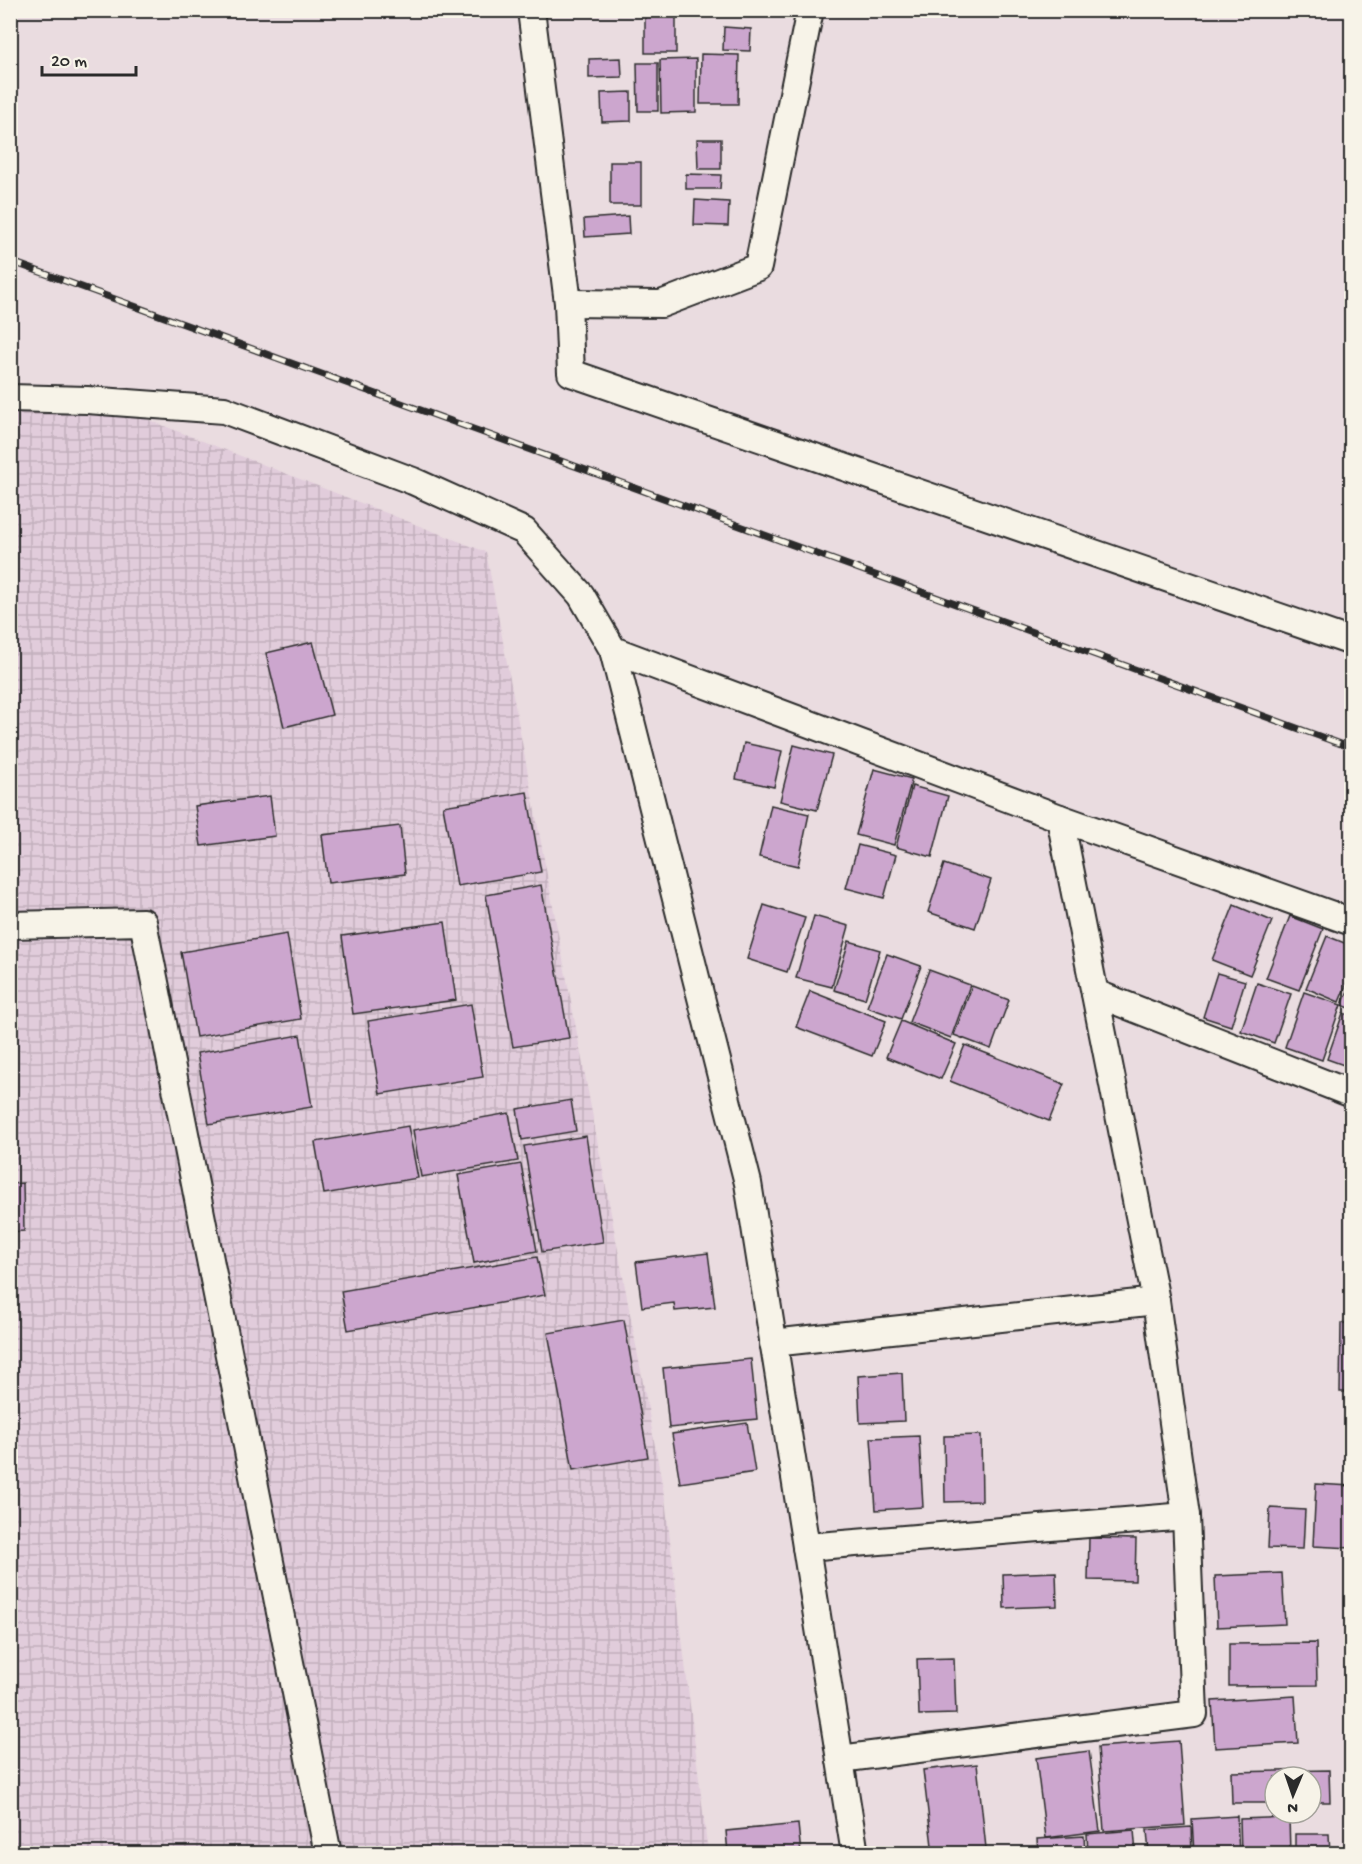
<svg xmlns="http://www.w3.org/2000/svg" width="1362" height="1864" viewBox="0 0 1362 1864" font-family="'Gochi Hand',sans-serif">
  <defs>
    <pattern id="industrial-grid" width="8" height="8" patternUnits="userSpaceOnUse" patternTransform="scale(1.5)"><rect width="8" height="8" fill="#e1ccdb"/><path d="M0 4h8M4 0v8" fill="none" stroke="#c1afbc"/></pattern>
  </defs>
  <rect width="100%" height="100%" fill="#eadce0"/>
  <filter id="ink" filterUnits="userSpaceOnUse"><feTurbulence type="fractalNoise" baseFrequency=".0167" numOctaves="2"/><feDisplacementMap in="SourceGraphic" scale="12" xChannelSelector="R" yChannelSelector="G"/><feConvolveMatrix kernelMatrix="1 2 1 2 8 2 1 2 1" color-interpolation-filters="sRGB"/></filter>
  <g filter="url(#ink)">
    <polygon fill="url(#industrial-grid)" points="98,400 486,552 665,1499 708,1853 11,1853 10,401"/>
    <g fill="#cca6ce" stroke="#2b2b2b" stroke-width="1.5">
      <rect x="645" y="10" width="31" height="43"/>
      <polygon points="724,27 751,29 750,51 723,50"/>
      <polygon points="701,54 739,55 738,104 700,104"/>
      <polygon points="621,58 622,77 589,78 589,59"/>
      <polygon points="696,59 696,112 661,113 660,60"/>
      <polygon points="637,63 658,63 658,111 638,111"/>
      <polygon points="631,92 631,121 602,122 601,93"/>
      <polygon points="697,139 721,139 721,169 698,169"/>
      <rect x="610" y="162" width="31" height="43"/>
      <polygon points="686,174 721,175 720,189 686,189"/>
      <polygon points="695,200 729,202 728,226 694,225"/>
      <polygon points="628,216 629,234 585,237 584,219"/>
      <polygon points="313,642 332,715 284,727 266,653"/>
      <polygon points="744,743 782,751 774,787 736,779"/>
      <polygon points="794,745 832,755 817,810 780,801"/>
      <polygon points="874,769 912,779 894,845 856,835"/>
      <polygon points="912,786 948,796 932,857 896,847"/>
      <polygon points="527,792 541,872 457,886 443,806"/>
      <polygon points="270,796 275,836 201,846 195,806"/>
      <polygon points="771,805 809,814 798,866 759,857"/>
      <polygon points="400,826 405,874 328,883 322,835"/>
      <polygon points="858,845 896,855 884,898 846,888"/>
      <polygon points="944,864 991,880 975,928 928,912"/>
      <polygon points="541,885 569,1038 513,1047 486,895"/>
      <polygon points="764,905 805,918 787,972 747,959"/>
      <polygon points="1234,905 1272,921 1250,975 1212,960"/>
      <polygon points="814,916 849,926 832,987 796,978"/>
      <polygon points="1290,916 1323,929 1299,990 1266,978"/>
      <polygon points="445,922 456,1000 353,1014 342,936"/>
      <polygon points="287,934 301,1019 196,1037 181,952"/>
      <polygon points="1327,936 1352,946 1352,971 1339,1002 1306,988"/>
      <polygon points="849,941 880,950 865,999 834,990"/>
      <polygon points="887,954 921,966 901,1019 867,1007"/>
      <polygon points="929,970 970,985 951,1038 909,1022"/>
      <polygon points="1217,973 1245,981 1231,1026 1203,1017"/>
      <polygon points="1352,981 1352,1009 1342,1005"/>
      <polygon points="1257,983 1291,994 1274,1043 1241,1031"/>
      <polygon points="972,986 1009,1000 991,1049 954,1035"/>
      <polygon points="810,991 886,1021 872,1056 796,1027"/>
      <polygon points="1304,992 1341,1005 1322,1060 1285,1047"/>
      <polygon points="471,1004 483,1077 380,1094 368,1021"/>
      <polygon points="1343,1013 1352,1016 1352,1068 1327,1059"/>
      <polygon points="901,1021 956,1044 941,1079 886,1057"/>
      <polygon points="300,1035 312,1107 209,1124 197,1053"/>
      <polygon points="965,1045 1064,1084 1049,1121 950,1081"/>
      <polygon points="571,1100 576,1131 522,1140 517,1109"/>
      <polygon points="509,1113 518,1161 421,1177 413,1130"/>
      <polygon points="408,1126 418,1178 324,1194 315,1142"/>
      <polygon points="586,1136 603,1242 542,1252 524,1146"/>
      <polygon points="521,1164 537,1251 474,1263 458,1175"/>
      <polygon points="23,1183 24,1231 10,1232 10,1184"/>
      <polygon points="708,1253 715,1307 675,1311 674,1303 642,1307 636,1262"/>
      <polygon points="537,1257 545,1295 348,1330 341,1291"/>
      <polygon points="624,1320 648,1457 573,1470 548,1333"/>
      <polygon points="1341,1323 1352,1323 1352,1392 1340,1392"/>
      <polygon points="751,1359 757,1419 669,1428 663,1368"/>
      <polygon points="902,1373 904,1421 860,1423 858,1376"/>
      <polygon points="747,1423 755,1472 680,1483 672,1434"/>
      <polygon points="981,1435 982,1501 945,1502 944,1436"/>
      <polygon points="919,1436 923,1507 876,1510 871,1438"/>
      <polygon points="1316,1484 1352,1486 1352,1548 1313,1546"/>
      <polygon points="1270,1508 1305,1510 1303,1549 1268,1548"/>
      <polygon points="1089,1538 1136,1539 1135,1581 1088,1580"/>
      <polygon points="1056,1572 1057,1606 1004,1608 1003,1574"/>
      <polygon points="1282,1573 1285,1624 1217,1627 1215,1576"/>
      <polygon points="1316,1643 1317,1685 1229,1686 1229,1644"/>
      <polygon points="954,1658 956,1714 919,1715 917,1659"/>
      <polygon points="1295,1696 1298,1743 1215,1748 1212,1701"/>
      <polygon points="1179,1741 1185,1825 1104,1831 1098,1747"/>
      <polygon points="1089,1751 1100,1831 1046,1838 1036,1758"/>
      <polygon points="977,1764 986,1848 933,1854 923,1770"/>
      <polygon points="1329,1770 1330,1802 1311,1802 1311,1777 1275,1777 1275,1803 1232,1803 1231,1772"/>
      <polygon points="1237,1816 1239,1854 1194,1854 1192,1819"/>
      <polygon points="1289,1817 1290,1854 1241,1854 1240,1819"/>
      <polygon points="798,1824 801,1854 728,1854 726,1831"/>
      <polygon points="1191,1827 1192,1854 1149,1854 1147,1830"/>
      <polygon points="1134,1830 1136,1854 1088,1854 1087,1834"/>
      <polygon points="1295,1834 1329,1834 1330,1854 1295,1854"/>
      <polygon points="1084,1836 1085,1854 1038,1854 1037,1839"/>
    </g>
    <g fill="none" stroke-linecap="round" stroke-linejoin="round">
      <g stroke="#2b2b2b" stroke-width="30">
        <g id="street">
          <polyline points="531,10 568,303 571,373 1352,642"/>
          <polyline points="568,303 661,304 758,267 810,10"/>
          <polyline points="10,398 87,400 224,410 413,481 524,531 581,595 613,650 748,1183 855,1854"/>
          <polyline points="613,650 1060,818 1352,922"/>
          <polyline points="10,925 143,922 328,1854"/>
          <polyline points="1095,993 1352,1094"/>
          <polyline points="773,1343 1156,1301"/>
          <polyline points="806,1547 1186,1516"/>
          <polyline points="840,1759 1194,1714 1186,1516 1156,1301 1060,818"/>
        </g>
      </g>
      <use href="#street" stroke="#f7f3e8" stroke-width="26"/>
      <g stroke="#2b2b2b" stroke-width="7">
        <polyline id="rail" points="10,261 1352,748"/>
      </g>
      <use href="#rail" stroke="#f7f3e8" stroke-width="4.5" stroke-dasharray="14" stroke-linecap="butt"/>
    </g>
  </g>
  <rect width="1362" height="1864" fill="none" stroke="#f7f3e8" stroke-width="36"/>
  <rect x="18" y="18" width="1326" height="1828" fill="none" stroke="#2b2b2b" stroke-width="2" filter="url(#ink)"/>
  <g transform="translate(1293 1795) rotate(182)"><circle r="28" fill="#f7f3e8" stroke="#a5a39c" stroke-width="1.5"/>
  <path d="M0-4.5L10 22L0 15L-10 22Z" fill="#2b2b2b"/>
  <text y="-9" font-size="16" font-weight="bold" text-anchor="middle" fill="#2b2b2b">N</text>
  </g>
  <path d="M42 66v9h94v-9" fill="none" stroke="#2b2b2b" stroke-width="3"/>
  <text x="51" y="66" font-size="18" fill="#2b2b2b" stroke="#f7f3e8" stroke-width="4.5" paint-order="stroke">20 m</text>
</svg>
